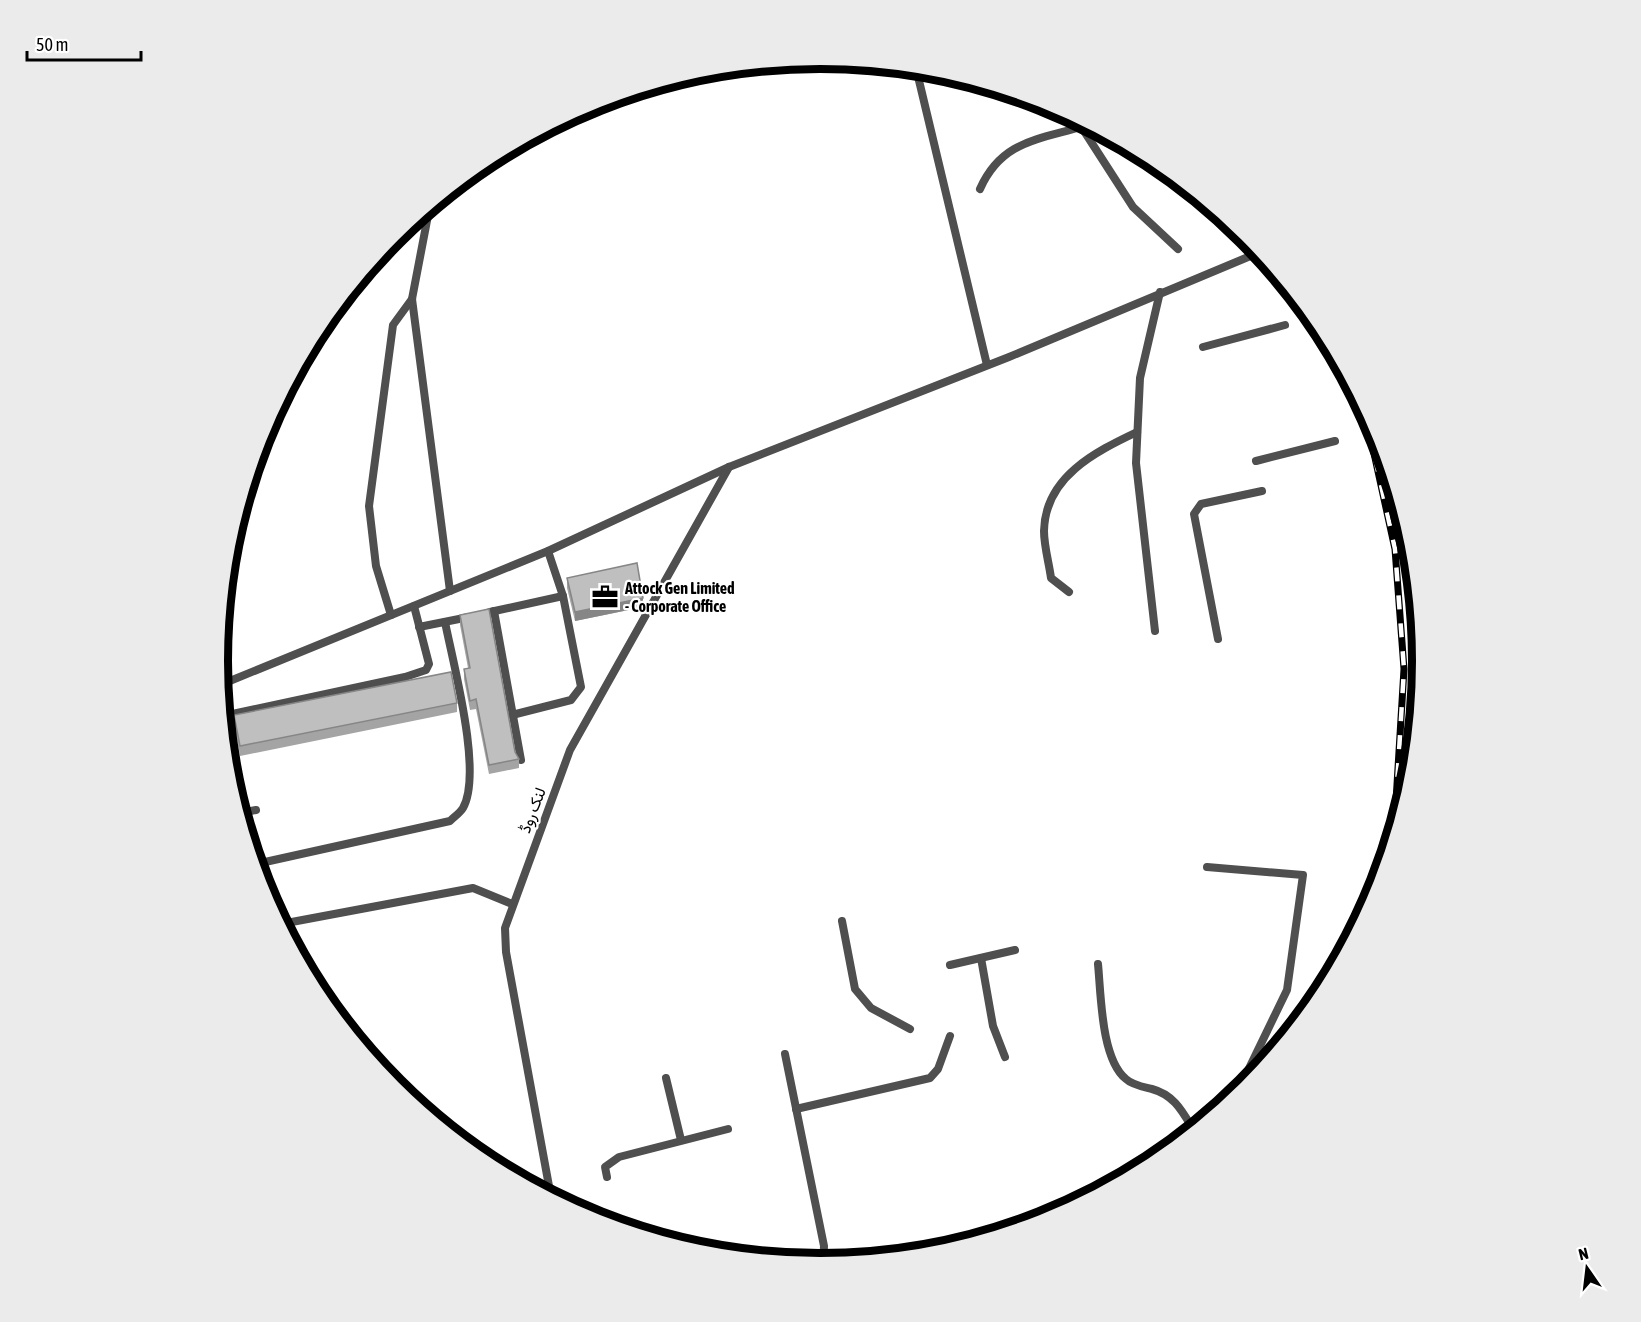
<svg xmlns="http://www.w3.org/2000/svg" width="1641" height="1322" viewBox="0 0 1641 1322" font-family="'Asap Condensed',Vazirmatn,sans-serif">
  <rect width="100%" height="100%" fill="#fff"/>
  <g fill="none" stroke-linecap="round" stroke-linejoin="round">
    <g stroke="#4f4f4f" stroke-width="8">
      <polyline points="916,68 987,365"/>
      <polyline points="1075,117 1133,207 1178,249"/>
      <path d="M 980,189 C 1001,142 1036,140 1081,127"/>
      <polyline points="430,205 412,299 450,591"/>
      <polyline points="1203,347 1285,325"/>
      <polyline points="1256,461 1335,441"/>
      <path d="M 1069,592 L 1051,578 C 1049,563 1044,546 1044,531 C 1045,477 1095,452 1137,432"/>
      <polyline points="494,611 521,760"/>
      <polyline points="490,612 563,596"/>
      <polyline points="391,615 376,566 369,506 393,325 412,299"/>
      <polyline points="419,627 469,617"/>
      <polyline points="1155,631 1136,463 1140,378 1160,292"/>
      <polyline points="1218,639 1194,514 1201,504 1262,491"/>
      <polyline points="220,685 548,551 729,467 1009,357 1260,252"/>
      <polyline points="512,715 571,700 581,687 563,596 548,551"/>
      <polyline points="223,716 405,677 426,670 429,664 414,606"/>
      <polyline points="240,813 256,810"/>
      <path d="M 256,864 L 450,821 C 454,817 460,813 463,808 C 483,773 453,663 445,622"/>
      <polyline points="1207,867 1303,875 1287,990 1240,1087"/>
      <polyline points="842,921 855,989 871,1008 910,1029"/>
      <polyline points="281,924 473,888 512,904"/>
      <polyline points="981,958 993,1026 1005,1057"/>
      <path d="M 1098,964 C 1101,994 1101,1059 1126,1079 C 1132,1085 1144,1087 1152,1089 C 1174,1095 1182,1111 1193,1129"/>
      <polyline points="950,965 1015,950"/>
      <polyline points="785,1054 824,1246 823,1263"/>
      <polyline points="666,1078 681,1140"/>
      <polyline points="796,1109 930,1078 938,1069 950,1036"/>
      <polyline points="607,1177 605,1167 619,1157 728,1129"/>
      <polyline points="551,1197 506,952 505,928 570,750 729,467"/>
      <polyline points="688,1247 706,1243"/>
    </g>
    <g stroke="#000" stroke-width="7">
      <polyline id="rail" points="1363,403 1395,549 1404,669 1394,834"/>
    </g>
    <use href="#rail" stroke="#fff" stroke-width="4.5" stroke-dasharray="14" stroke-linecap="butt"/>
  </g>
  <g fill="#a4a4a4">
    <polygon points="567,578 643,607 575,621 567,588"/>
    <polygon points="460,615 515,752 519,759 519,768 489,774 476,709 470,710 464,679 464,669 468,668 460,625"/>
    <polygon points="457,703 457,712 240,756 234,724 234,715"/>
  </g>
  <polygon fill="#868686" points="643,598 643,607 575,621 575,612"/>
  <g fill="#bfbfbf" stroke="#868686" stroke-width="1.5">
    <polygon points="637,563 643,598 575,612 567,578"/>
    <polygon points="489,609 515,752 519,759 489,765 476,699 470,701 464,669 470,668 460,615"/>
    <polygon points="451,672 457,703 240,746 234,715"/>
  </g>
  <defs>
    <g id="office-bare" transform="scale(2.07)"><path d="M-6-3h4V-5.5h4V-3h4V5H-6ZM-1-4.5V-3h2v-1.5ZM-6 0V1H6V0Z" fill="#000" stroke="#fff" stroke-width="2.5" paint-order="stroke"/></g>
  </defs>
  <g fill-rule="evenodd">
    <use href="#office-bare" x="605" y="597"/>
  </g>
  <g text-anchor="middle" stroke-width="4.5" stroke-linejoin="round" paint-order="stroke">
    <g font-size="16" font-weight="bold" fill="#000" stroke="#fff" text-anchor="start">
      <text x="625" y="594">Attock Gen Limited<tspan x="625" dy="18">- Corporate Office</tspan></text>
    </g>
    <g font-size="16" fill="#000" stroke="#fff">
      <text transform="translate(532 810) rotate(-69)" y="6">لنک روڈ</text>
    </g>
  </g>
  <path d="M0 0H1641V1322H0ZM228 661a592 592 0 1 1 1184 0a592 592 0 1 1-1184 0Z" fill="#ebebeb" fill-rule="evenodd"/>
  <path fill="none" stroke="#000" stroke-width="8" d="M228 661a592 592 0 1 1 1184 0a592 592 0 1 1-1184 0Z"/>
  <g transform="translate(1587 1268) rotate(346)" stroke="#ffffff" stroke-width="4.5" paint-order="stroke">
  <path d="M0-4.5L10 22L0 15L-10 22Z" fill="#000000"/>
  <text y="-9" font-size="16" font-weight="bold" text-anchor="middle" fill="#000000">N</text>
  </g>
  <path d="M27 51v9h114v-9" fill="none" stroke="#000000" stroke-width="3"/>
  <text x="36" y="51" font-size="18" fill="#000000" stroke="#ffffff" stroke-width="4.5" paint-order="stroke">50 m</text>
</svg>
